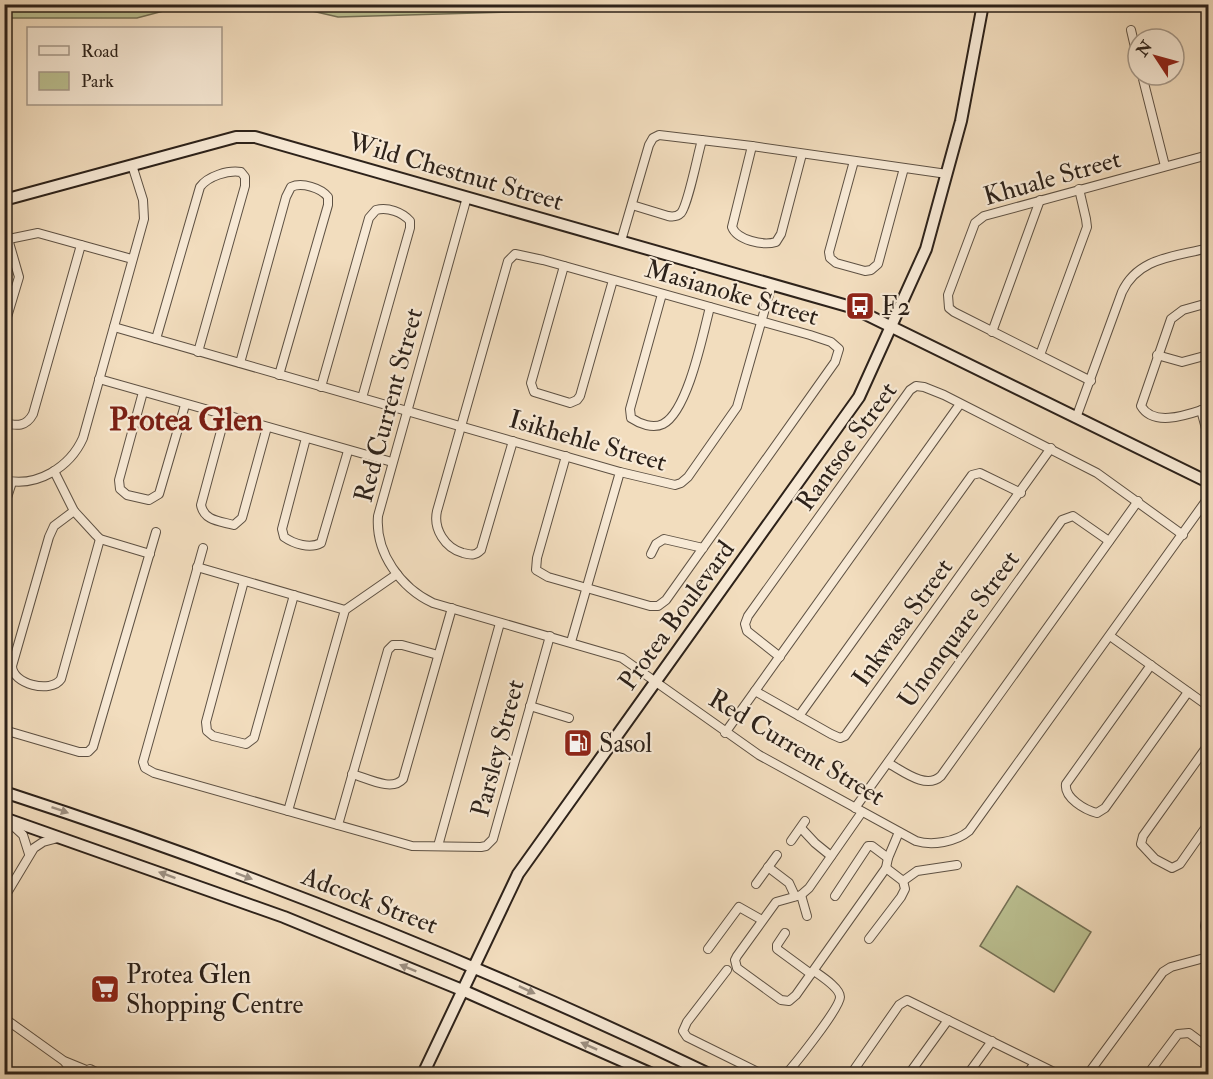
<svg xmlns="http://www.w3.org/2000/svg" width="1213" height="1079" viewBox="0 0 1213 1079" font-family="'IM FELL Double Pica',serif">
  <rect width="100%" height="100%" fill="#f2ddbe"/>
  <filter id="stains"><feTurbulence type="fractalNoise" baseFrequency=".00333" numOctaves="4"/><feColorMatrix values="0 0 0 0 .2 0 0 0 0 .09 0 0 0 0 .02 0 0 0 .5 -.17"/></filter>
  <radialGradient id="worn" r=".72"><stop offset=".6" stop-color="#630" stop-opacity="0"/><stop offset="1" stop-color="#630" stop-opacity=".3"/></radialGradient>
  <g fill="#bbc091" stroke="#747156" stroke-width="1.5">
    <polygon points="4,5 5,4 186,5 137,18 5,18"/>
    <polygon points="286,5 741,5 338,17"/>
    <polygon points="1017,886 1091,932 1054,992 980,946"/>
  </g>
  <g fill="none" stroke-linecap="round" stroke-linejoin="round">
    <g stroke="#5e5143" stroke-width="10">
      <g id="street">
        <polyline points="1131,30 1138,60"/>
        <polyline points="1142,75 1165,166"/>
        <path d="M 752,146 L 732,227 C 737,240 763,246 776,242 L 781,234 L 802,154"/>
        <polyline points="854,161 829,252 830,258 836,263 865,271 871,270 878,264 904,168"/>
        <path d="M 467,197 L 378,516 C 375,553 401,588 433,603 L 622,658 L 759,755 L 916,841 C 932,846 956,842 969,831 L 1208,498"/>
        <path d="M 632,205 L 668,216 C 673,217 677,217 681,213 C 688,205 698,153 702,140"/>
        <polyline points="4,240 38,233 132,259"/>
        <polyline points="621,241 649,145 653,138 659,135 752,146 947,174"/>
        <polyline points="564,266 531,383 534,392 570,403 577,400 580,396 613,280"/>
        <path d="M 662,294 L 630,409 L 631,418 C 640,424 653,429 663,424 C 688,411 703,334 710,307"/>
        <path d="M 1208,303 L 1183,310 L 1171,319 L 1141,406 C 1154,428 1189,414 1208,408"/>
        <polyline points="4,327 19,277 8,239"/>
        <polyline points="114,327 620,472 675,485 681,483 688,477 737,407 772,284"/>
        <polyline points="992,332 1040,200"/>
        <path d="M 156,339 L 200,187 C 208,176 228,170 241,172 L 245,177 L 245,186 L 198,352"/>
        <polyline points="1040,355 1087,227 1086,219 1079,189"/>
        <polyline points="1157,355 1182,362 1208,355"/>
        <path d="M 240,363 L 286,197 L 291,187 C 302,182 321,188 328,197 L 328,205 L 279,375"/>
        <polyline points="99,379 392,462"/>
        <polyline points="1091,381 954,312 949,308 948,295 975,223 984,216 1208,155"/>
        <path d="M 321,387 L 369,218 L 376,210 C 388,207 402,212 410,221 L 410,228 L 362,398"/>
        <polyline points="143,392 119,480 120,489 127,495 149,500 159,494 185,405"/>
        <polyline points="1201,410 1208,436"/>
        <path d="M 225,416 L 201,505 C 204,521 220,521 234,525 L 242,518 L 267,427"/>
        <path d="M 1076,418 L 1122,292 C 1138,257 1175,257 1208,248"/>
        <path d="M 4,423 C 17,426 26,427 33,414 L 81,245"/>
        <path d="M 306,438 L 282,529 L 284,537 C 294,544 310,549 321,543 L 348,451"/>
        <path d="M 513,441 L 481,550 C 475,556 471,555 463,553 C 445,548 433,529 437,511 L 508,261 L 515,254 L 543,260 L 810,335 L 831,342 L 839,349 L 835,362 L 666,600 L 658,606 L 650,606 L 548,577 L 536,570 L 537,558 L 566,456"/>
        <polyline points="54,471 74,511 96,535 100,539 150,554"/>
        <path d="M 4,480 C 37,488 70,467 83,438 L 144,219 L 143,200 L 132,165"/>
        <polyline points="4,507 12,482"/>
        <path d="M 74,511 L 54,526 L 49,537 L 12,666 C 12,684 51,694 61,679 L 100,539"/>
        <polyline points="203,548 143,762 145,768 154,773 412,846 481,847 486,846 493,839 550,636"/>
        <polyline points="651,554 656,544 664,539 703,548"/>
        <polyline points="197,567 345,610"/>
        <polyline points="244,581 206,722 207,731 213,736 246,744 254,738 294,595"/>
        <polyline points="1110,636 1208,706"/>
        <polyline points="571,642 620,472"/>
        <polyline points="780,657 747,631 745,624 748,616 910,390 916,386 924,387 944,395 1097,473 1183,535"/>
        <path d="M 1151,665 L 1066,784 C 1064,798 1085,810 1097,813 L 1105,808 L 1188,692"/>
        <polyline points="755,691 831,734 840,738 845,736 1051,448"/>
        <polyline points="530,706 569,718"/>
        <polyline points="799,716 972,475 980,473 1021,493"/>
        <polyline points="4,730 79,752 88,752 93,747 156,532"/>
        <polyline points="725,733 960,404"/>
        <polyline points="1208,745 1143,836 1141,844 1155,859 1172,868 1180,864 1208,824"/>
        <path d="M 888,763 C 903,771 926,790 941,776 L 1138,501"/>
        <path d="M 352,774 C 367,778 392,792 403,779 L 452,608"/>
        <polyline points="855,808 1062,520 1073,516 1109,541"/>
        <polyline points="288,811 345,610 397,574"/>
        <polyline points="862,812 809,888 801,895 776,902 737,956 735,960 737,968 781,1000 789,1001 796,995 886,868 888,858 899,832"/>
        <polyline points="10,823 23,835 29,854"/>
        <polyline points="338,825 388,650 393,645 402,645 438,655"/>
        <polyline points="801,828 815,843 831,856"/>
        <polyline points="791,841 805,821"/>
        <polyline points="438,846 500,623"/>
        <polyline points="768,867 789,883 795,896"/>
        <polyline points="903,881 917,871 957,865"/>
        <polyline points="756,884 777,855"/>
        <polyline points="801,895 807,916"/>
        <polyline points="835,896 868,846 872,846 888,858"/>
        <polyline points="4,898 34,848 43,842 58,838"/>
        <polyline points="1208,910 1205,926 1208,942"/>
        <polyline points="785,933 777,945 777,949 811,974"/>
        <polyline points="869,939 901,897 905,889 903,881 886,868"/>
        <polyline points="708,949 739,907 762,920"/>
        <polyline points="727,970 687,1022 683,1031 687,1037 762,1074"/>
        <polyline points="4,1018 64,1061 86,1070"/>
        <polyline points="65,1062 74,1074"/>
        <polyline points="79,1074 90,1069 100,1074"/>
        <path d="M 786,1074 C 795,1064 840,1008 840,997 C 840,988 821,976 814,971"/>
        <polyline points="851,1074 899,1005 907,1000 1058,1074"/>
        <polyline points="909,1074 948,1020"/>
        <polyline points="968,1074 992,1041"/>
        <polyline points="1027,1074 1035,1063"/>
        <polyline points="1088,1074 1163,972 1171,967 1208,957"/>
        <polyline points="1148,1074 1178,1034 1189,1033 1208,1047"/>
        <polyline points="1205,1074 1208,1070"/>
      </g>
    </g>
    <g stroke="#2d221a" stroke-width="14">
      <g id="secondary">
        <polyline points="4,200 236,137 255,137 851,307 1208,482"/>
        <path d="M 4,792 C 247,871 480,964 709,1074"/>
        <polyline points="4,818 284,917 462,990 652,1074"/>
        <polyline points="423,1074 518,874 859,397 926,249 961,121 983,4"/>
      </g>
    </g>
    <use href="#street" stroke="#f7e9d5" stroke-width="8"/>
    <use href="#secondary" stroke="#f7e9d5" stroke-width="10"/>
  </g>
  <defs><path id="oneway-solid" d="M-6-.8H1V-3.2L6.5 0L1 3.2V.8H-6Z" transform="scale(1.5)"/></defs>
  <g fill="#9c8f81">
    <use href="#oneway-solid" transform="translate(60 810) rotate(19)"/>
    <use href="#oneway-solid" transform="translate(167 875) rotate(-160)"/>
    <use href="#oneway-solid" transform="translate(244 876) rotate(21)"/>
    <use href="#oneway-solid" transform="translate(408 968) rotate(-158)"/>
    <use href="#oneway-solid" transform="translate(527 990) rotate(25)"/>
    <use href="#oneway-solid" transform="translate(589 1046) rotate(-156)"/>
  </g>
  <defs>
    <g id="bus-square" transform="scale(1.5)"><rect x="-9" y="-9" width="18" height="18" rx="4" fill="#8f2418" stroke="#f7e9d5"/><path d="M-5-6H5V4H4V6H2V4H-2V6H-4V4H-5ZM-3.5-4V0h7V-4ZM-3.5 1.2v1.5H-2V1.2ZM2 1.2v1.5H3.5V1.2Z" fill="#fff"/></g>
    <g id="fuel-square" transform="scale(1.5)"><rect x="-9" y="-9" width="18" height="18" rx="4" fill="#8f2418" stroke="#f7e9d5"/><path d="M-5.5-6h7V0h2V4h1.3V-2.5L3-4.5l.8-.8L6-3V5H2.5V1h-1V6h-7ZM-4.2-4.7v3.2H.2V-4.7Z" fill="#fff"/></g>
    <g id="supermarket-square" transform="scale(1.5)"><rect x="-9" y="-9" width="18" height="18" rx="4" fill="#8f2418" stroke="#f7e9d5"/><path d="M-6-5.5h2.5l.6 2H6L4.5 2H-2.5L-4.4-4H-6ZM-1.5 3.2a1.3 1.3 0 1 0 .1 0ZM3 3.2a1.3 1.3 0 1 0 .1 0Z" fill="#fff"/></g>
  </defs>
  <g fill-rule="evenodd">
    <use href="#bus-square" x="860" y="306"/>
    <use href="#fuel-square" x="578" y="743"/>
    <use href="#supermarket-square" x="105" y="989"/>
  </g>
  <g text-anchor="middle" stroke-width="4.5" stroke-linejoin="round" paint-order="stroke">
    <g font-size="26" fill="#2d221a" stroke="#f7e9d5">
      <text transform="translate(456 171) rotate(16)" y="9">Wild Chestnut Street</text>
      <text transform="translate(1052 177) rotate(-16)" y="9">Khuale Street</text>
      <text transform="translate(732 292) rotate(16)" y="9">Masianoke Street</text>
      <text transform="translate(388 405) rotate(-75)" y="9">Red Current Street</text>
      <text transform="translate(588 440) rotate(16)" y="9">Isikhehle Street</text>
      <text transform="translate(846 446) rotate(-54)" y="9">Rantsoe Street</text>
      <text transform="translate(676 615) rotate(-54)" y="9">Protea Boulevard</text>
      <text transform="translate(902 622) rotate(-54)" y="9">Inkwasa Street</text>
      <text transform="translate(958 629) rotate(-54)" y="9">Unonquare Street</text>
      <text transform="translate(797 747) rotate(31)" y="9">Red Current Street</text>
      <text transform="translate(497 748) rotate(-75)" y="9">Parsley Street</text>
      <text transform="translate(370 900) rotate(21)" y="9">Adcock Street</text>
    </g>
    <g font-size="26" fill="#2d221a" stroke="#f7e9d5" text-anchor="start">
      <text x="881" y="315">F2</text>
      <text x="599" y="752">Sasol</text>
      <text x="126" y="983">Protea Glen<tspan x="126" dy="30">Shopping Centre</tspan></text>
    </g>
    <g font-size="32" font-weight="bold" fill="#7a1f14" stroke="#f7e9d5">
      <text x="186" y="430">Protea Glen</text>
    </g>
  </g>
  <rect width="1213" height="1079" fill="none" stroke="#f2ddbe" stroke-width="24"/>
  <rect x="6" y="6" width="1201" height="1067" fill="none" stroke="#2d221a" stroke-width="3"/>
  <rect x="12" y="12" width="1189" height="1055" fill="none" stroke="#2d221a" stroke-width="1.5"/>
  <rect x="27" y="27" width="195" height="78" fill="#f7e9d5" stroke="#a6998a" stroke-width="1.5"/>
  <rect x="39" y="46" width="30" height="9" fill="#f7e9d5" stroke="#a6998a" stroke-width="1.5"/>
  <text x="81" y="57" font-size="18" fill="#2d221a">Road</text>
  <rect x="39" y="72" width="30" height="18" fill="#bbc091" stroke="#a6998a" stroke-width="1.5"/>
  <text x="81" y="87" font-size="18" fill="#2d221a">Park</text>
  <g transform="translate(1156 57) rotate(306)"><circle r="28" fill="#f7e9d5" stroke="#a6998a" stroke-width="1.5"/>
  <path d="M0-4.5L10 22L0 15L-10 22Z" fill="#8f2418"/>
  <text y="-9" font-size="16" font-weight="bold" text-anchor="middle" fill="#2d221a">N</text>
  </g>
  <rect width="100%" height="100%" filter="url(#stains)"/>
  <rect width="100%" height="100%" fill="url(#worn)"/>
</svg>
